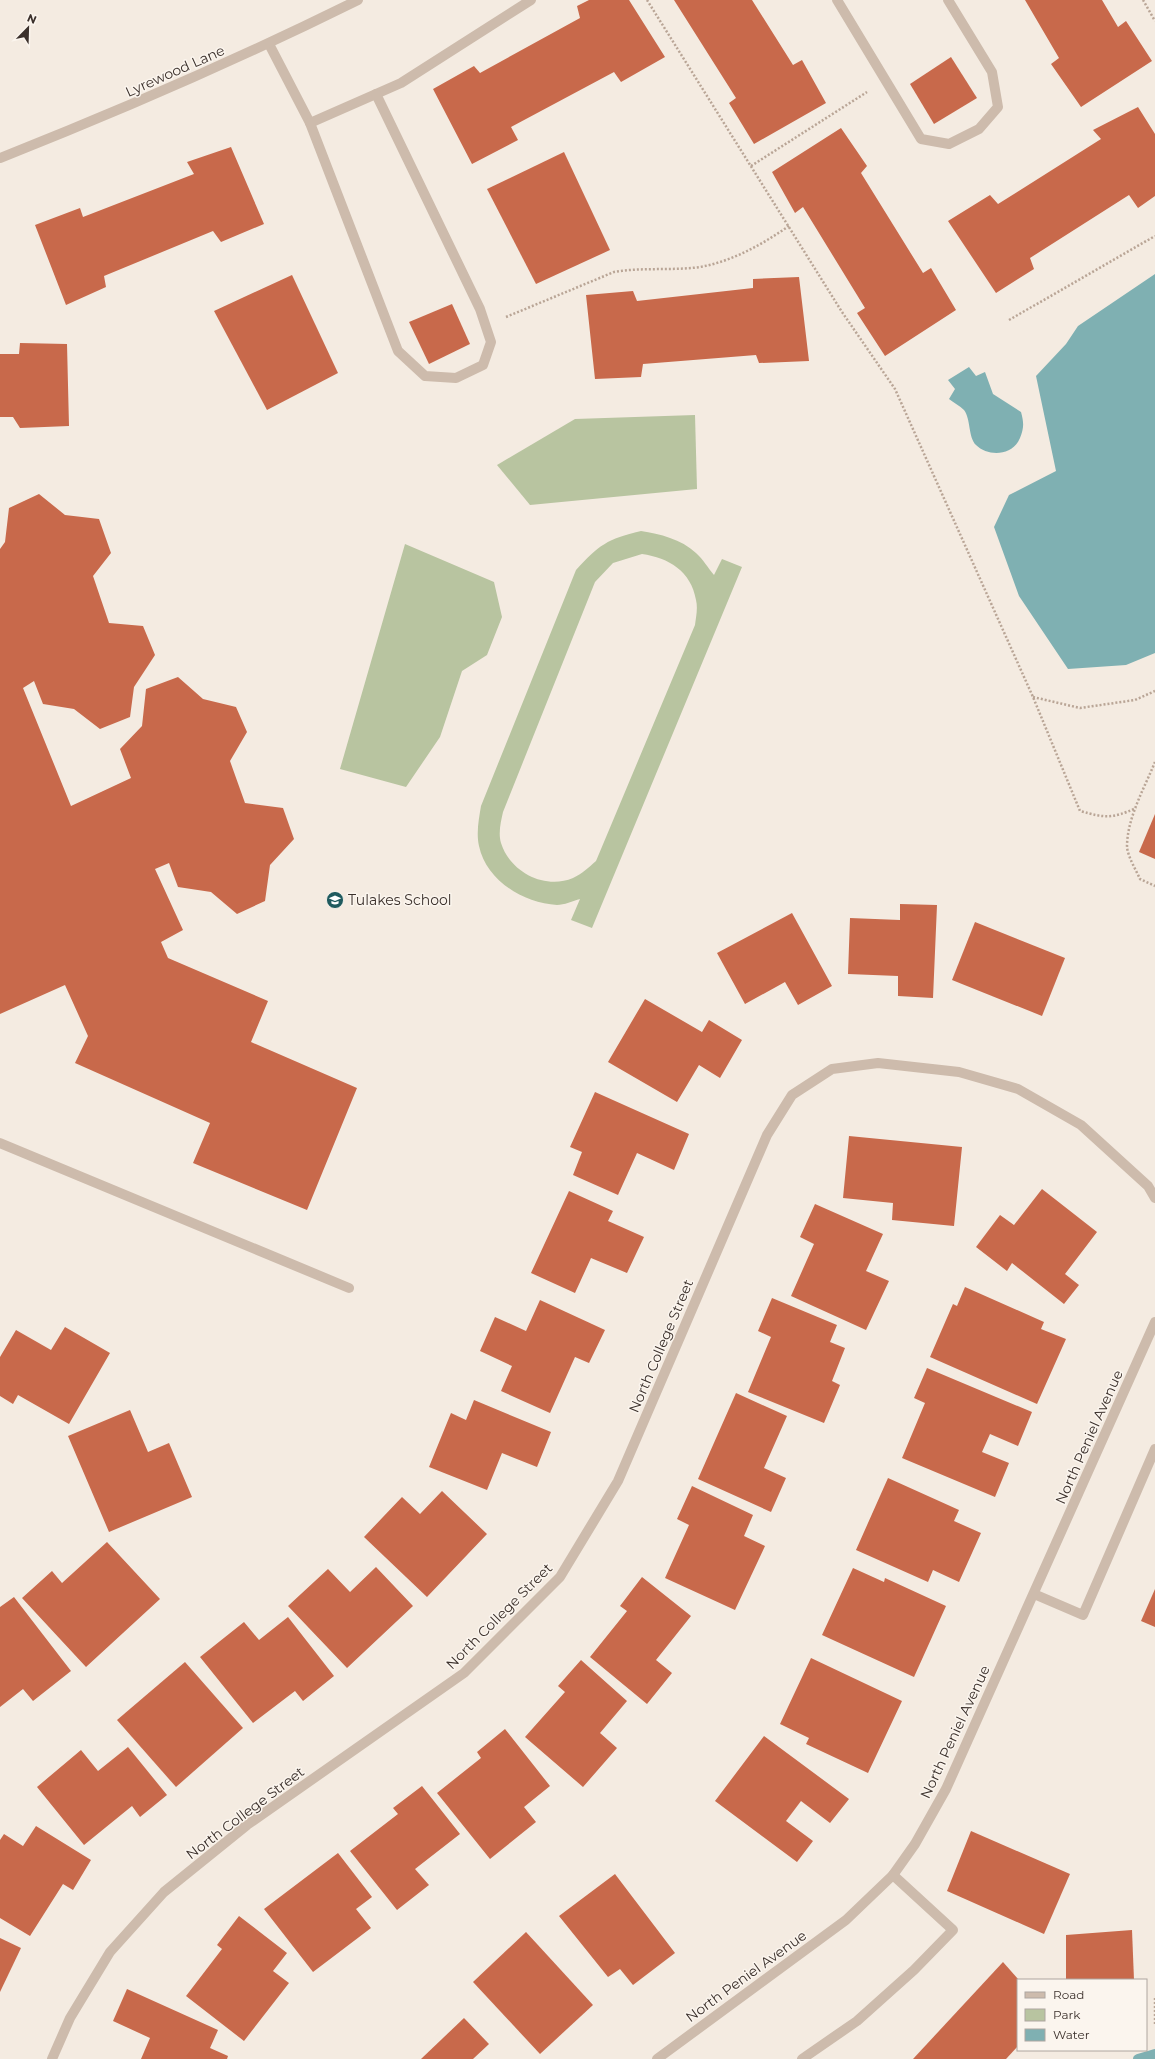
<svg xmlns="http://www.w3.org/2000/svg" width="1155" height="2059" viewBox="0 0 1155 2059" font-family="Montserrat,sans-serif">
  <rect width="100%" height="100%" fill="#f4ebe1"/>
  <g fill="#b8c4a0" fill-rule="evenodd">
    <polygon points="695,415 697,489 530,505 497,465 575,419"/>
    <path d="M 641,531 C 660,534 681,539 696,553 C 703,559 708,568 714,575 L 722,559 L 742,567 L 592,928 L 571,920 L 580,899 C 573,901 564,905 557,905 C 523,903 486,880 479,846 C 476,833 479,818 481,806 L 576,570 C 599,545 607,539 641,531 ZM 642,554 C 669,558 691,571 696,600 C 698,608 696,617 695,625 L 596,861 C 589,867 582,874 573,878 C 545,890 510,872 501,843 C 498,833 501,821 503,812 L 595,582 L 613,563 Z"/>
    <polygon points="405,544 494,582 502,617 487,655 462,671 440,737 406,787 340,769"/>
  </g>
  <g fill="#7fb0b2">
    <polygon points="1155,274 1155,653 1126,665 1068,669 1019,596 994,527 1009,495 1056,471 1036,376 1066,344 1078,326"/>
    <path d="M 969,367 L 976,376 L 985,372 L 993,394 L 1021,412 C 1024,423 1024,428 1020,438 C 1013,456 988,457 976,445 C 968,437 971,419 964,410 C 960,406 953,402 949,399 L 955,389 L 948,380 Z"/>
  </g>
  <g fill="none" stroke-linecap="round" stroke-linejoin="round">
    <polyline stroke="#7fb0b2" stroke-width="10" points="1138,2059 1155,2054"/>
  </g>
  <g fill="#c8694b">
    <polygon points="589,0 629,0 665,57 621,82 614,72 511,127 518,140 472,164 433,89 474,66 480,73 580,18 577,6"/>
    <polygon points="674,0 752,0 793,65 802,60 826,103 754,144 729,103 736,98"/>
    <polygon points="1025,0 1102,0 1118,27 1126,21 1152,61 1081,107 1051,64 1059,58"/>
    <polygon points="951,57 977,98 934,124 910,84"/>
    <polygon points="1138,107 1155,134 1155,196 1138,208 1129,195 1030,258 1034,269 996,293 948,221 990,195 998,204 1101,139 1093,130"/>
    <polygon points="841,128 867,166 861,173 923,273 931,268 956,310 885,356 857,313 865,308 803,207 795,213 772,172"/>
    <polygon points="231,147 264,224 221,242 213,231 104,276 106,287 66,305 35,225 80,208 83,217 194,174 187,162"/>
    <polygon points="564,152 610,250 536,284 487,189"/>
    <polygon points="292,275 338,373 267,410 214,311"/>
    <polygon points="799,277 809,361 759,363 756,355 643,364 641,377 595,379 586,295 633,291 637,301 753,288 753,279"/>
    <polygon points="452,304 470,344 429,364 409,322"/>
    <polygon points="20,343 67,344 69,426 20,428 13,417 0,417 0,354 19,354"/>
    <polygon points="39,494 65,515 99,519 111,553 93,576 109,623 143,626 155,655 134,687 130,717 100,729 74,709 43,704 34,681 23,688 71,806 131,778 120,749 142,726 146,689 178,677 203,699 236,707 247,732 230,761 245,803 283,808 294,839 270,865 265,901 237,914 211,892 178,887 169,863 155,869 183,930 161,942 168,958 268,1001 251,1042 357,1088 307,1210 193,1163 210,1123 75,1063 88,1036 65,985 0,1014 0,549 5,542 9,508"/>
    <polygon points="1155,814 1155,859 1139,852"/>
    <polygon points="900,904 937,905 933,998 898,996 898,976 848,974 850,918 900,920"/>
    <polygon points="792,913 832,986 798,1005 785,982 745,1004 717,953"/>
    <polygon points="975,922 1065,958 1042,1016 952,980"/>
    <polygon points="645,999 702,1032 709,1020 742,1040 720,1078 699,1065 677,1102 608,1062"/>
    <polygon points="595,1092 689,1134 674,1170 637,1153 618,1195 573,1175 582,1152 570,1147"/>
    <polygon points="849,1136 962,1147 954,1226 892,1220 893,1203 843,1198"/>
    <polygon points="1042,1189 1097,1232 1065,1274 1079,1285 1064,1304 1012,1263 1007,1271 976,1247 1000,1215 1014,1225"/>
    <polygon points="569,1191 613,1211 608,1221 644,1237 627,1273 591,1258 575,1293 531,1273"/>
    <polygon points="815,1204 883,1234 866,1271 889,1281 866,1330 791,1296 814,1244 800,1237"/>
    <polygon points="965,1287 1044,1322 1041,1329 1066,1339 1037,1404 930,1357 953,1304 957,1306"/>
    <polygon points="772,1298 837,1325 830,1342 845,1348 832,1381 840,1385 824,1423 748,1392 771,1337 758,1331"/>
    <polygon points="540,1300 605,1330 589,1363 575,1357 550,1413 501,1391 512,1366 480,1351 495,1317 526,1331"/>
    <polygon points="65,1327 110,1353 69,1424 18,1395 13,1404 0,1396 0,1357 16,1330 51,1350"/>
    <polygon points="927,1368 1032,1412 1018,1446 990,1434 982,1452 1009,1463 995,1497 902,1458 925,1403 914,1398"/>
    <polygon points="736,1393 787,1416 764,1468 786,1478 771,1512 698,1479"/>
    <polygon points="474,1400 551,1432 537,1467 502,1453 487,1490 429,1467 451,1413 466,1420"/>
    <polygon points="130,1410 148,1452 169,1443 192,1497 109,1532 68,1436"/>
    <polygon points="888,1478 959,1510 954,1521 981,1533 959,1582 933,1570 928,1582 856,1550"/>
    <polygon points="692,1486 753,1515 744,1536 765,1546 735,1610 665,1578 689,1525 677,1519"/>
    <polygon points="442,1491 487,1534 427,1597 364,1537 402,1497 420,1514"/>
    <polygon points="107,1542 160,1599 86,1667 22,1598 52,1571 62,1583"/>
    <polygon points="376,1567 413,1606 347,1668 288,1606 328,1569 350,1592"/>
    <polygon points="853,1568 884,1582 885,1578 946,1606 914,1677 822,1635"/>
    <polygon points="642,1577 691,1616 656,1660 672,1673 647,1704 590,1657 627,1611 620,1606"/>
    <polygon points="1155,1589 1155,1627 1141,1621"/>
    <polygon points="14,1597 71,1671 33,1701 23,1689 0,1707 0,1607"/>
    <polygon points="288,1617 334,1676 303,1701 295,1691 253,1723 200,1657 244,1622 259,1640"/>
    <polygon points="811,1658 902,1701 868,1773 806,1744 809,1738 780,1724"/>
    <polygon points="581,1660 627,1701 600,1733 617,1748 583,1787 525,1737 565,1692 558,1686"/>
    <polygon points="185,1662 243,1728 176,1787 117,1720"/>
    <polygon points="505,1729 550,1786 524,1807 536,1822 490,1859 437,1793 481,1758 477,1752"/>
    <polygon points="764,1736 849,1799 830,1823 801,1801 786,1821 813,1841 797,1862 715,1801"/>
    <polygon points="128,1747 167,1795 140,1817 132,1806 84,1845 37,1787 81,1750 98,1771"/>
    <polygon points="422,1786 460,1834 415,1869 429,1885 397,1910 350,1851 398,1814 393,1808"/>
    <polygon points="36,1826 91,1860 73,1890 63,1884 30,1936 0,1918 0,1840 4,1834 23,1846"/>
    <polygon points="971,1831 1070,1874 1044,1934 947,1891"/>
    <polygon points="338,1853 372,1897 356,1909 371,1928 313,1972 264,1909"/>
    <polygon points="615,1874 675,1953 633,1985 620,1969 608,1977 559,1916"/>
    <polygon points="239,1916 287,1953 273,1971 289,1983 244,2041 186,1996 222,1949 217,1945"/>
    <polygon points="1132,1930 1134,1980 1066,1980 1066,1935"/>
    <polygon points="526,1932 593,2005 540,2054 473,1982"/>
    <polygon points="0,1938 21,1948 0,1992"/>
    <polygon points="1003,1962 1018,1979 1018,2046 1006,2059 913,2059"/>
    <polygon points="127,1989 218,2030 210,2048 228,2056 227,2059 141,2059 150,2038 113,2021"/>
    <polygon points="464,2018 489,2044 473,2059 421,2059"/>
  </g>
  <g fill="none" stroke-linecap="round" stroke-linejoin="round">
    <g stroke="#b9a596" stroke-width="2.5" stroke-dasharray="2 2" stroke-linecap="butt">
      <path d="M 647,0 L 842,312 L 895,389 L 1033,697 L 1080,811 C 1105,818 1112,819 1136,808"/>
      <polyline points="1143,0 1155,21"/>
      <polyline points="751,166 867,92"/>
      <path d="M 506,317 L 614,272 C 642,267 671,271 700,267 C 733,261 761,245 789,226"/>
      <polyline points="1009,320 1155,236"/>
      <polyline points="1033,697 1080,708 1135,700 1155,691"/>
      <path d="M 1155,762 C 1144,789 1127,818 1127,847 C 1128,857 1136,870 1140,879 L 1155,886"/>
      <polyline points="1155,1998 1155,2026"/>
    </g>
    <g stroke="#cdbbac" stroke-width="10">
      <polyline points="837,0 921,139 949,144 979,129 998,107 992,72 948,0"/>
      <polyline points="269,44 310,123 401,83 531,0"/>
      <polyline points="310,123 398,351 425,376 456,378 483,365 491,342 480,309 376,94"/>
      <path d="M 0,158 C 122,110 241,58 358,0"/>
      <polyline points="0,1143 349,1288"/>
      <polyline points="1034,1594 1083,1615 1155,1449"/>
      <polyline points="52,2059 70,2018 110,1952 164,1892 247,1825 464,1673 560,1577 618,1481 767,1135 792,1095 832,1069 878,1063 959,1072 1018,1089 1081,1125 1148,1186 1155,1198"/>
      <polyline points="657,2059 846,1920 893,1875 915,1844 946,1789 1155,1322"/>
      <polyline points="802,2059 857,2021 914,1970 953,1930 893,1875"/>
    </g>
  </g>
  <defs>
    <g id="school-disc" transform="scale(0.9)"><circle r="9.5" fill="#1f5a5e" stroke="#fbf5ee"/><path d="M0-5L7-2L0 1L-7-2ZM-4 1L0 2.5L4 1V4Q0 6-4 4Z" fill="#fff"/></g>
  </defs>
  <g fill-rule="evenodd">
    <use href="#school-disc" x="335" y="900"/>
  </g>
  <g text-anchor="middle" stroke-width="3" stroke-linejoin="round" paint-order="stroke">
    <g font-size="14" fill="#3b302b" stroke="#fbf5ee">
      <text transform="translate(175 71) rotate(-24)" y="5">Lyrewood Lane</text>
      <text transform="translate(661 1346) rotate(-67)" y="5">North College Street</text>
      <text transform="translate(1089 1437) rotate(-66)" y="5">North Peniel Avenue</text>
      <text transform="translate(499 1616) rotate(-45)" y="5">North College Street</text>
      <text transform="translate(955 1732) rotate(-65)" y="5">North Peniel Avenue</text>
      <text transform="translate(245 1813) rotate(-37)" y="5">North College Street</text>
      <text transform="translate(746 1976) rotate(-36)" y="5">North Peniel Avenue</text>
    </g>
    <g font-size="14" fill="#3b302b" stroke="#fbf5ee" text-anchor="start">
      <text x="348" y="905">Tulakes School</text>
    </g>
  </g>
  <rect x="1017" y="1979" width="130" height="72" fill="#fbf5ee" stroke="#aea6a0"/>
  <rect x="1025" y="1992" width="20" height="6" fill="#cdbbac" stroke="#aea6a0"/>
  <text x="1053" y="1999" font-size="12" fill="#3b302b">Road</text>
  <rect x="1025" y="2009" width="20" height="12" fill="#b8c4a0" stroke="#aea6a0"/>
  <text x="1053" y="2019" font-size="12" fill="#3b302b">Park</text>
  <rect x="1025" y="2029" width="20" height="12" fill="#7fb0b2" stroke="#aea6a0"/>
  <text x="1053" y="2039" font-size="12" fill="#3b302b">Water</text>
  <g transform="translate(28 28) rotate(23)" stroke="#fbf5ee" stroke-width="3" paint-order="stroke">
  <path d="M0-3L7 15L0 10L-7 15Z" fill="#3b302b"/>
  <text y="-6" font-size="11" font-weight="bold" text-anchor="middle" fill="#3b302b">N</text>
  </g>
</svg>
